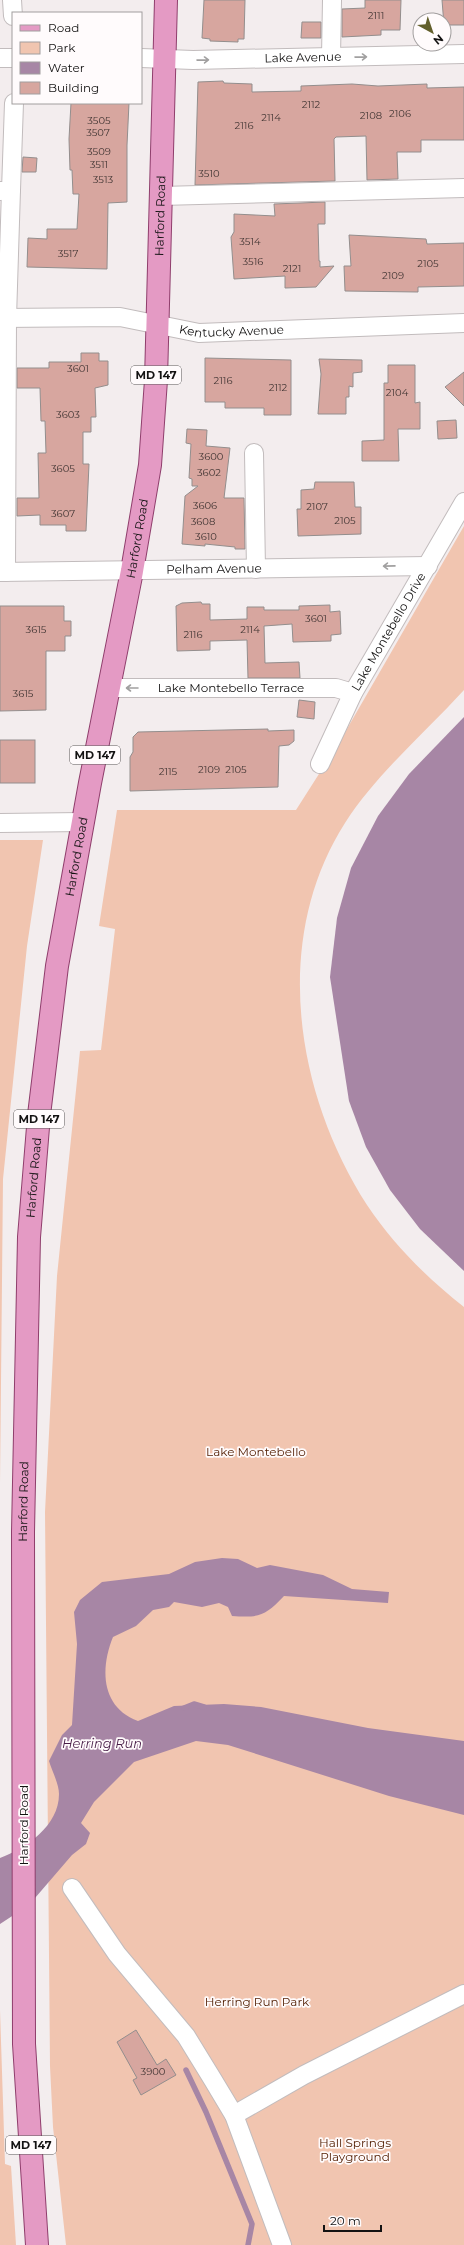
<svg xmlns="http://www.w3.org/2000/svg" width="464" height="2245" viewBox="0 0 464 2245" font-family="Montserrat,sans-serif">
  <rect width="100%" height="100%" fill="#f3edee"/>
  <g fill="#f1c5b0">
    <path d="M 464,526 L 464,690 C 424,734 377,773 345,823 C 271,939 295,1093 367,1205 C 393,1244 427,1278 464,1307 L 464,2245 L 66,2245 L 53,2127 L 50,2066 L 45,1512 L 57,1276 L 80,1051 L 101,1050 L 115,929 L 99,926 L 117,810 L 296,810 L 340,741 Z"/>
    <polygon points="0,840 43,840 27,946 3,1179 0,1484"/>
    <polygon points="0,2010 5,2164 11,2166 16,2245 0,2245"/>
  </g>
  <g fill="#a786a5">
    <polygon points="464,717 464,1271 420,1229 390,1190 366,1147 349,1101 330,977 337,918 351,868 378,816 409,774"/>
    <path d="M 222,1558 L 238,1559 L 257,1568 L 270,1565 L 323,1575 L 352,1589 L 389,1592 L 388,1603 L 284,1596 C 265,1616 259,1618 232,1616 L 228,1607 L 219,1603 L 202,1607 L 174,1602 L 169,1607 L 153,1610 L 136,1626 L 113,1637 C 100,1669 101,1707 138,1721 L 174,1706 L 224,1704 L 261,1707 L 368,1728 L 464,1741 L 464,1815 L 389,1796 L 228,1745 L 196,1741 L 134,1762 L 94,1802 L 81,1823 L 90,1833 L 86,1844 L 72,1855 L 29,1905 L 0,1924 L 0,1858 C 26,1848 59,1826 59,1794 C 59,1784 52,1771 49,1761 L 62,1735 L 72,1725 L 77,1644 L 74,1612 L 80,1600 L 102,1582 L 169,1574 L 195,1562 Z"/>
  </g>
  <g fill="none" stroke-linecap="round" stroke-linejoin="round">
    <g stroke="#a786a5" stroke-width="5.5">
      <polyline points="184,1708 194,1704 204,1707"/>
      <polyline points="186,2070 206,2112 252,2224 248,2245"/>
    </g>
  </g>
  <g fill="#d7a69f" stroke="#938e8d">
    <polygon points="204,0 245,0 244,39 238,39 238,42 210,41 210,39 202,38"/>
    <polygon points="365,0 401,0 400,30 381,30 381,35 342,37 342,9 365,8"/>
    <polygon points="442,0 464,0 464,25 444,25"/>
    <polygon points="302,22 321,22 321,38 301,38"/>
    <polygon points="223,81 224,83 252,84 252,92 301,91 301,86 352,84 378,86 427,84 427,88 464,87 464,140 421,140 421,152 397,152 398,179 367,180 366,136 336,137 334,139 335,181 195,185 198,82"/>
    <polygon points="71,103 129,103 127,145 127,202 108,203 107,269 27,267 28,238 47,239 47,229 77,229 79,194 73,194 72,170 70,170 69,139"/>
    <polygon points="23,157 37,158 36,172 22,172"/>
    <polygon points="325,202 325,224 318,224 319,261 320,261 320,267 334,266 316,287 285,288 285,276 234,279 231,237 234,232 234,214 275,216 274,204"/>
    <polygon points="349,235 426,239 427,244 464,243 464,286 418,287 418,292 345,291 344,266 351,266"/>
    <polygon points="81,353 99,353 99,361 108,361 108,385 95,388 96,417 91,417 91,432 83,432 83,464 89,464 86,531 66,531 66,525 40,525 40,515 17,516 17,498 39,498 38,453 46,453 45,421 41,421 40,388 17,388 17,368 49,368 49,362 81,362"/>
    <polygon points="205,358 291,360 291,415 264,415 264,408 225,408 225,402 205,402"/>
    <polygon points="319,359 362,360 362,372 353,373 353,387 349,386 349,397 346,397 346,414 318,414 321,374"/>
    <polygon points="388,365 415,365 415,403 420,402 420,429 398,429 399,461 362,461 362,441 384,440 384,383 388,383"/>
    <polygon points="464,372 464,406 445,387"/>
    <polygon points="456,420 457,438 438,439 437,421"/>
    <polygon points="187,429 207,430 206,446 230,448 224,498 244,498 245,549 235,549 235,547 205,544 205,546 182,544 185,496 198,486 192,486 192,479 189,478 191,444 186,443"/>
    <polygon points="315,482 354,482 355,507 361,507 361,534 298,536 297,509 301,509 301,490 314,489"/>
    <polygon points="201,602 202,604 210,604 210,620 247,619 247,607 264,607 264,610 299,610 299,606 330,605 330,612 340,611 341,634 331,635 331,641 293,642 292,624 264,626 265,663 299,662 300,678 248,678 247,640 210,641 210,650 177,651 176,606 182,603"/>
    <polygon points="0,606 64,606 64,621 71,621 71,636 65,636 65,651 46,651 46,710 0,711"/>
    <polygon points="299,700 315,702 314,719 297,717"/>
    <polygon points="268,729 268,731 294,730 294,741 289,745 279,746 278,787 130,791 130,757 133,752 133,737 138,732"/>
    <rect x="0" y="740" width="35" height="43"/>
    <polygon points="136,2030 157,2065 166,2059 176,2075 141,2095 133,2080 137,2078 117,2042"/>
  </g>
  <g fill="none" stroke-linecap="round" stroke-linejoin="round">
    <g stroke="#c2bcbd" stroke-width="20">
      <g id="minor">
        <polyline points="12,0 13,16"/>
        <polyline points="331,57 332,0"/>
        <polyline points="0,58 13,58"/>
        <path id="s1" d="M 141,58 L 193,60 L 464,54"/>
        <polyline points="0,191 11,190 14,103"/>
        <polyline points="161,196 464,188"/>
        <path id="s2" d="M 0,318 L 120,317 L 199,333 L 464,323"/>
        <polyline points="254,453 256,569"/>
        <path id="s3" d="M 0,572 L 428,566"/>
        <polyline points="6,572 7,318 11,190"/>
        <path id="s4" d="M 109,688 L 336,688 L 353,693"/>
        <path id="s5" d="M 320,764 L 353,693 L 464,502"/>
        <polyline points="0,823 82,822"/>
        <polyline points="72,1888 117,1954 186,2036 213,2080 234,2115 282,2245"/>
        <polyline points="234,2115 304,2075 464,1994"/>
      </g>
    </g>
    <g stroke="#8f3e6c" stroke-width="24">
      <g id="major">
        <path id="s6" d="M 37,2245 L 24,2044 L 23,1532 L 29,1237 L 39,1115 L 57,966 L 90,783 L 132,571 L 150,465 L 156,380 L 166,0"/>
      </g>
    </g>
    <use href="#minor" stroke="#fff" stroke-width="18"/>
    <use href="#major" stroke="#e49ac4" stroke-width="22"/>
  </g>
  <defs><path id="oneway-shaft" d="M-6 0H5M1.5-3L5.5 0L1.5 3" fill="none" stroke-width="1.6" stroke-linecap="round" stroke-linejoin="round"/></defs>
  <g stroke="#a1a0a0">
    <use href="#oneway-shaft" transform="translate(361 57) rotate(-1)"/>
    <use href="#oneway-shaft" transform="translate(203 60) rotate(-1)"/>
    <use href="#oneway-shaft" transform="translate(389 566) rotate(179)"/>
    <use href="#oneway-shaft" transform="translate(132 688) rotate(180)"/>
  </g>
  <g text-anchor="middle" stroke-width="3.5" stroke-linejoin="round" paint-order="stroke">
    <g font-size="10" fill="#443735">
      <text x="376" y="19">2111</text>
      <text x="311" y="108">2112</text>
      <text x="400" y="117">2106</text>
      <text x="371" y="119">2108</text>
      <text x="271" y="121">2114</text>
      <text x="99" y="124">3505</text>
      <text x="244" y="129">2116</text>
      <text x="98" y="136">3507</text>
      <text x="99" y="155">3509</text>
      <text x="99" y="168">3511</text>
      <text x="209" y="177">3510</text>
      <text x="103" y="183">3513</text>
      <text x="250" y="245">3514</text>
      <text x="68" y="257">3517</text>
      <text x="253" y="265">3516</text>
      <text x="428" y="267">2105</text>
      <text x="292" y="272">2121</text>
      <text x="393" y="279">2109</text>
      <text x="78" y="372">3601</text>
      <text x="223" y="384">2116</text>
      <text x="278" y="391">2112</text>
      <text x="397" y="396">2104</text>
      <text x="68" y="418">3603</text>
      <text x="211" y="460">3600</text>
      <text x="63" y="472">3605</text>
      <text x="209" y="476">3602</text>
      <text x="205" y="509">3606</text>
      <text x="317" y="510">2107</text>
      <text x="63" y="517">3607</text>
      <text x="345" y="524">2105</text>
      <text x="203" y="525">3608</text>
      <text x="206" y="540">3610</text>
      <text x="316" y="622">3601</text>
      <text x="36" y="633">3615</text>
      <text x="250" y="633">2114</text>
      <text x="193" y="638">2116</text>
      <text x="23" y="697">3615</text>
      <text x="209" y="773">2109</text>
      <text x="236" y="773">2105</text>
      <text x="168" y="775">2115</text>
      <text x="153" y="2075">3900</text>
    </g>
    <g fill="#fffbfc" stroke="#5a5858" stroke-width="1">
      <rect x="131" y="366" width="50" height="18" rx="3"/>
      <rect x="70" y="746" width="50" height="18" rx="3"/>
      <rect x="14" y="1110" width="50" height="18" rx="3"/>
      <rect x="6" y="2136" width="50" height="18" rx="3"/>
    </g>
    <g font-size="11" font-weight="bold" fill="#131212">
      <text x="156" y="379">MD 147</text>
      <text x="95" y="759">MD 147</text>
      <text x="39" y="1123">MD 147</text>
      <text x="31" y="2149">MD 147</text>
    </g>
    <g font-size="12" fill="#131212" stroke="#fffbfc">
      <text dy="4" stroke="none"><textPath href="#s1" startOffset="162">Lake Avenue</textPath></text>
      <text dy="4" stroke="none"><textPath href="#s6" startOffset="2040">Harford Road</textPath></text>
      <text dy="4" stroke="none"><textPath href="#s2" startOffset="233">Kentucky Avenue</textPath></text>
      <text dy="4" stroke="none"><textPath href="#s6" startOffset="1716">Harford Road</textPath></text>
      <text dy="4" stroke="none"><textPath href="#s3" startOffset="214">Pelham Avenue</textPath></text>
      <text dy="4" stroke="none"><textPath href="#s5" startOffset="149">Lake Montebello Drive</textPath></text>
      <text dy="4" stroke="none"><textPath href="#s4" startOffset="122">Lake Montebello Terrace</textPath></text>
      <text dy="4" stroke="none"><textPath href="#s6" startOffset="1392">Harford Road</textPath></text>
      <text dy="4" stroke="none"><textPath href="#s6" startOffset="1068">Harford Road</textPath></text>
      <text dy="4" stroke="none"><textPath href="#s6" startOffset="744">Harford Road</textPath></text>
      <text transform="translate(24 1825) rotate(-90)" y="4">Harford Road</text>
    </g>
    <g font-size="12" fill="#521d00" stroke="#fffbfc">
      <text x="256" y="1456">Lake Montebello</text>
      <text x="257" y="2006">Herring Run Park</text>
      <text x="355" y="2147">Hall Springs<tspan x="355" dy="14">Playground</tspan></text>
    </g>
    <g font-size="13" font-style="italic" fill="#481d47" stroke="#fffbfc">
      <text x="102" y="1748">Herring Run</text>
    </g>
  </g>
  <rect x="12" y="12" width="130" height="92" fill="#fffbfc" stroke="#a19e9e"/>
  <rect x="20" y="25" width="20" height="6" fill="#e49ac4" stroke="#a19e9e"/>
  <text x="48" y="32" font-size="12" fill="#131212">Road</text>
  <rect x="20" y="42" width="20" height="12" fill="#f1c5b0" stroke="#a19e9e"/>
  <text x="48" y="52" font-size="12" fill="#131212">Park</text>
  <rect x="20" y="62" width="20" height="12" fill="#a786a5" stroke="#a19e9e"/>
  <text x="48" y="72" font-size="12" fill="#131212">Water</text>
  <rect x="20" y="82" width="20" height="12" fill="#d7a69f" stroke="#a19e9e"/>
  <text x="48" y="92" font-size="12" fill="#131212">Building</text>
  <g transform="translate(432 32) rotate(140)"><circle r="19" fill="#fffbfc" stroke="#a19e9e"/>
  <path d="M0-3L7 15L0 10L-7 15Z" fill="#625f2b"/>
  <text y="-6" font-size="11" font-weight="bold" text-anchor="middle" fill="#131212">N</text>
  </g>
  <path d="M324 2225v6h57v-6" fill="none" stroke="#131212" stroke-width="2"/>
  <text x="330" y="2225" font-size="12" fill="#131212" stroke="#fffbfc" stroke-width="3" paint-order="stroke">20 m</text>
</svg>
